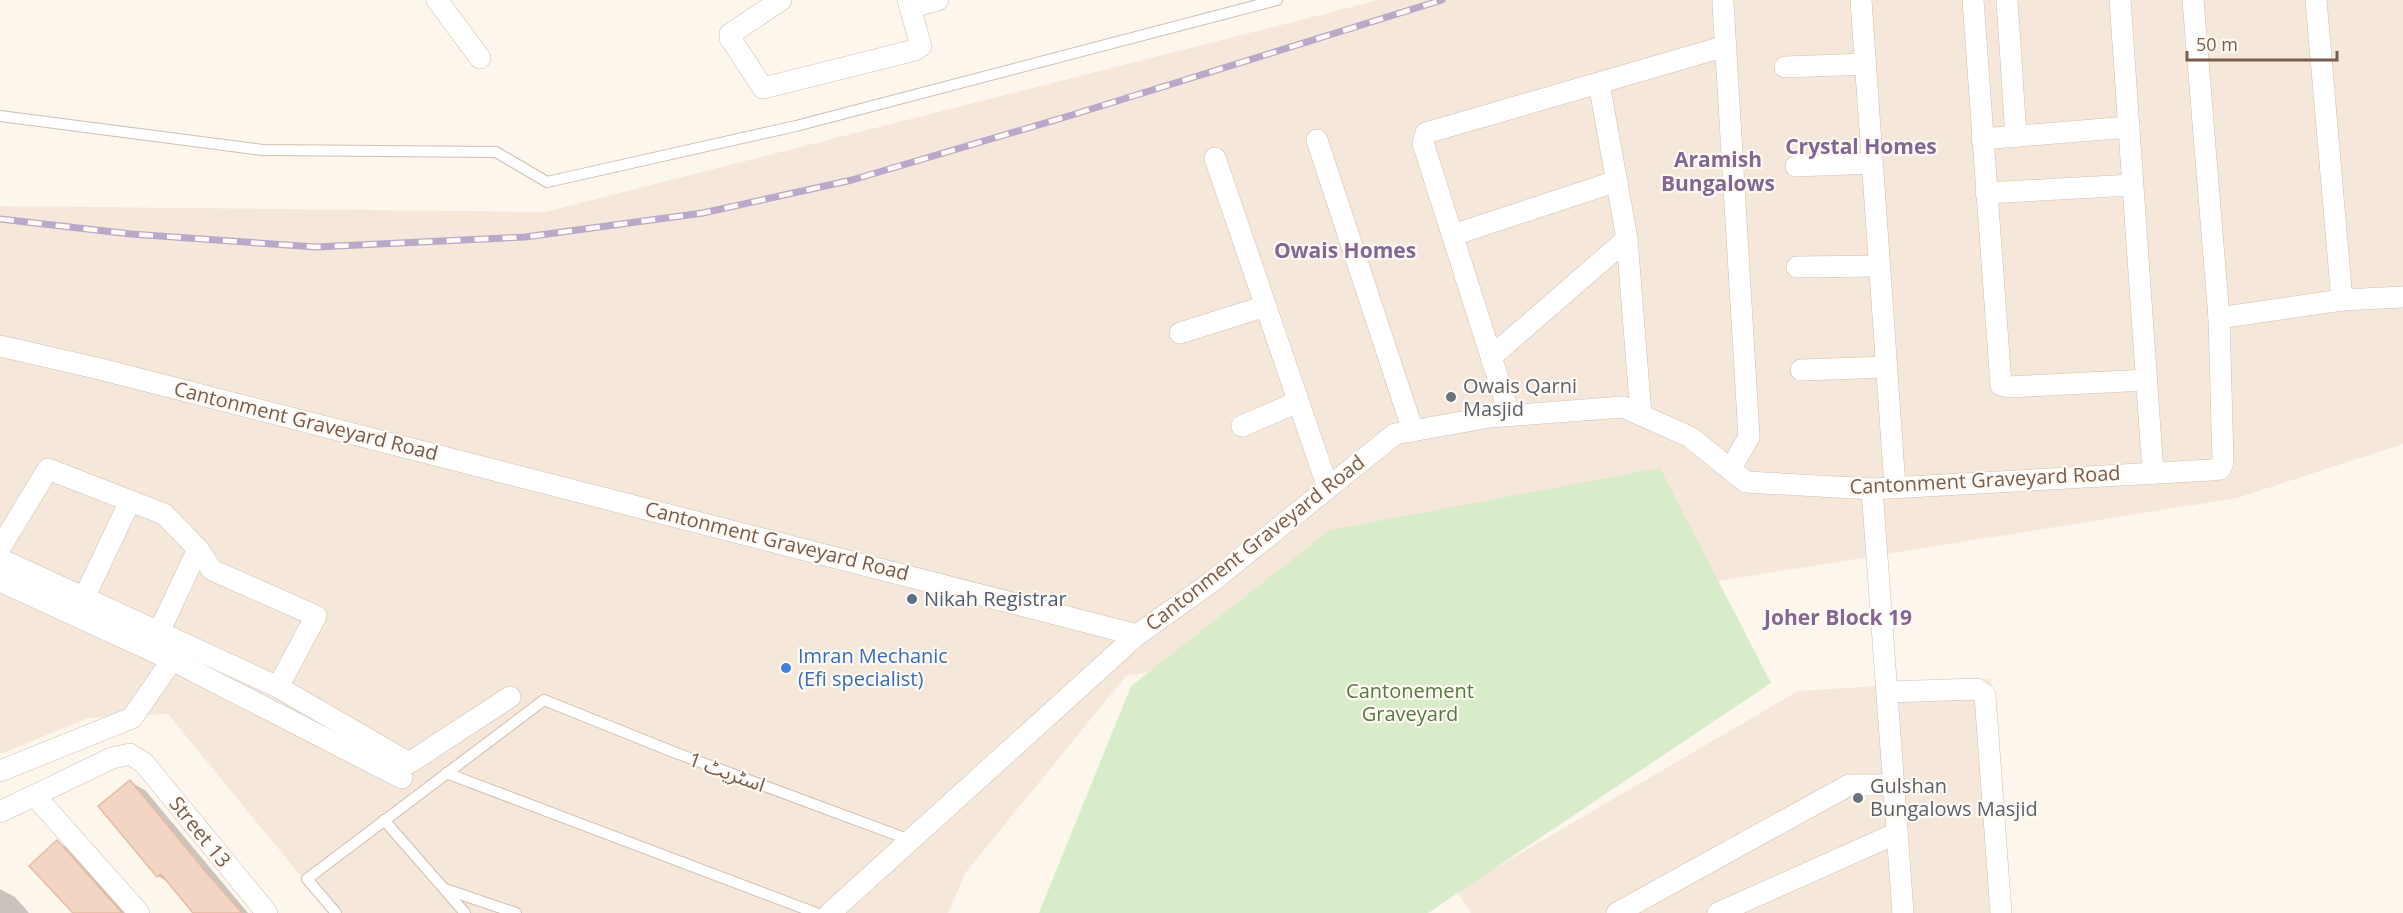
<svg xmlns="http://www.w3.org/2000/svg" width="2403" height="913" viewBox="0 0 2403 913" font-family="'Open Sans','Noto Sans Arabic',sans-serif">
  <rect width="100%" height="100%" fill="#fdf6ec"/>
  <g fill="#f5e8da">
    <polygon points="1379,0 2403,0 2403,444 2237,498 1126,676 966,872 948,913 331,913 168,714 88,718 0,754 0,206 545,212"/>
    <polygon points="1991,679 2010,913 1471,913 1456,891 1798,691"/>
  </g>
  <polygon fill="#d8ecc9" points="1660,468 1771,683 1428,913 1039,913 1131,686 1330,530"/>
  <g fill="#0003">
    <polygon points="130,782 145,790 248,913 195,913 171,884 158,876"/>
    <polygon points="57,842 71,850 127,913 75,913"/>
    <polygon points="0,889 15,897 29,913 0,913"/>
  </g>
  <g fill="#f3d5c3" stroke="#e6bba3" stroke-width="1.5">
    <polygon points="130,780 206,872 242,913 193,913 161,874 157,877 98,806"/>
    <polygon points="57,840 67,851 122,913 73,913 29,866"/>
  </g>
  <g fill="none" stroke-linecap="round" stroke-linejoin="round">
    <g stroke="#d1beb0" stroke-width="12">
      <g id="lane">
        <polyline points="0,116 263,150 496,152 547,182 796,126 1277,0"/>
        <polyline points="446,773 816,913"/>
        <polyline points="384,820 465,913"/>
        <polyline points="445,889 516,913"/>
        <polyline points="336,913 307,879 544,700 676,753 910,840"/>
      </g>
    </g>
    <g stroke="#d1beb0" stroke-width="22">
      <g id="street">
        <polyline points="437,0 480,58"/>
        <polyline points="781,0 730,34 730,38 763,88 915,50 921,46 908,0"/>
        <polyline points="1861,0 1895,487"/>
        <polyline points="1973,0 2001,385 2008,387 2147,380"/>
        <polyline points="2007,0 2016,136"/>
        <polyline points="2120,0 2153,473"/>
        <polyline points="2316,0 2342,300"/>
        <polyline points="1723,3 1749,437 1730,470"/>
        <polyline points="910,8 938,0"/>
        <polyline points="1785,67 1866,64"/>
        <polyline points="1599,83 1627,239 1641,415"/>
        <polyline points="1982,139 2129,127"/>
        <polyline points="1317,140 1413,431"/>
        <polyline points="1215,158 1328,488"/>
        <polyline points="1796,166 1872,163"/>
        <polyline points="1986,193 2132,185"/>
        <polyline points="1453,235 1617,181"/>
        <polyline points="1797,267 1880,266"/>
        <polyline points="2219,318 2342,300 2403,297"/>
        <polyline points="1180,333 1266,306"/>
        <polyline points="0,346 100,369 1137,635 1210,583 1395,434 1490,417 1623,407 1690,437 1746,482 1872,489 2211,470 2220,469 2223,462 2219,318 2193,0"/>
        <polyline points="1491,357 1627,239"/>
        <polyline points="1801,370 1887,367"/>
        <polyline points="1510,416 1423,143 1426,133 1726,46"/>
        <polyline points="1242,426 1298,402"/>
        <polyline points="1872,489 1903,913"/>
        <polyline points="0,548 48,469 164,514 198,549 212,570 316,616 278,687"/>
        <polyline points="0,559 278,687 409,763 510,697"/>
        <polyline points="0,581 172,660 402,778"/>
        <polyline points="84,598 130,501"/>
        <polyline points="159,632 198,549"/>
        <polyline points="1888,692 1977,689 1985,695 2001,913"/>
        <polyline points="0,771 132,718 172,660"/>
        <polyline points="35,796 139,913"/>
        <polyline points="0,812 112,758 130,754 144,763 267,913"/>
        <polyline points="830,913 1137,635"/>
        <polyline points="1617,913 1849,785 1894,785"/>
        <polyline points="1718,913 1897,833"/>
      </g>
    </g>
    <use href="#lane" stroke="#fff" stroke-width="10"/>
    <use href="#street" stroke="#fff" stroke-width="21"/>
    <g stroke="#b9a8c9" stroke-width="7">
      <polyline id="rail" points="0,219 131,234 316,247 525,237 703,213 852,180 1072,115 1442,0"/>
    </g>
    <use href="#rail" stroke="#fffaf3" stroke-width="4.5" stroke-dasharray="14" stroke-linecap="butt"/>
  </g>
  <g fill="#6b7280" stroke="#fffaf3" stroke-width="2">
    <circle cx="1451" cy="397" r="6"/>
    <circle cx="1858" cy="798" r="6"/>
  </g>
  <circle fill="#5c6f8a" stroke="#fffaf3" stroke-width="2" cx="912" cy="599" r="6"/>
  <circle fill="#3f7fe0" stroke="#fffaf3" stroke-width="2" cx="786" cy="668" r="6"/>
  <g text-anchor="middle" stroke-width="4.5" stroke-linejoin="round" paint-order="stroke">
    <g font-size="20" fill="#5b616d" stroke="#fffaf3" text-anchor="start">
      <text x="1463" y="393">Owais Qarni<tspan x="1463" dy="23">Masjid</tspan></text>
      <text x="1870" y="793">Gulshan<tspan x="1870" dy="23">Bungalows Masjid</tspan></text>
    </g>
    <g font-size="20" fill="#7a5c4d" stroke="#fffaf3">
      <text transform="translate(306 421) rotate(14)" y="7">Cantonment Graveyard Road</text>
      <text transform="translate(1985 480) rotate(-3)" y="7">Cantonment Graveyard Road</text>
      <text transform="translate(777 541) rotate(14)" y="7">Cantonment Graveyard Road</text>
      <text transform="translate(1255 543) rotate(-38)" y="7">Cantonment Graveyard Road</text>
      <text transform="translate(727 772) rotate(20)" y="7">اسٹریٹ 1</text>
      <text transform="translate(200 832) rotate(51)" y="7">Street 13</text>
    </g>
    <g font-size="20" fill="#4e5e75" stroke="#fffaf3" text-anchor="start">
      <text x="924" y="606">Nikah Registrar</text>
    </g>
    <g font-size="20" fill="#366cbe" stroke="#fffaf3" text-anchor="start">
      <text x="798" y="663">Imran Mechanic<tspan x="798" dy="23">(Efi specialist)</tspan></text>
    </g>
    <g font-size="20" fill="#537a41" stroke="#fffaf3">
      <text x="1410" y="698">Cantonement<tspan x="1410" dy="23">Graveyard</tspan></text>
    </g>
    <g font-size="21" font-weight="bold" fill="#846695" stroke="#fffaf3">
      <text x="1861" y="154">Crystal Homes</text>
      <text x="1718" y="167">Aramish<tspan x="1718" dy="24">Bungalows</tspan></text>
      <text x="1345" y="258">Owais Homes</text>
      <text x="1838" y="625">Joher Block 19</text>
    </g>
  </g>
  <path d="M2187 51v9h150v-9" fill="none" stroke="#7a5c4d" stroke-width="3"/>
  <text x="2196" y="51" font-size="18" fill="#7a5c4d" stroke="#fffaf3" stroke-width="4.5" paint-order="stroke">50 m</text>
</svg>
